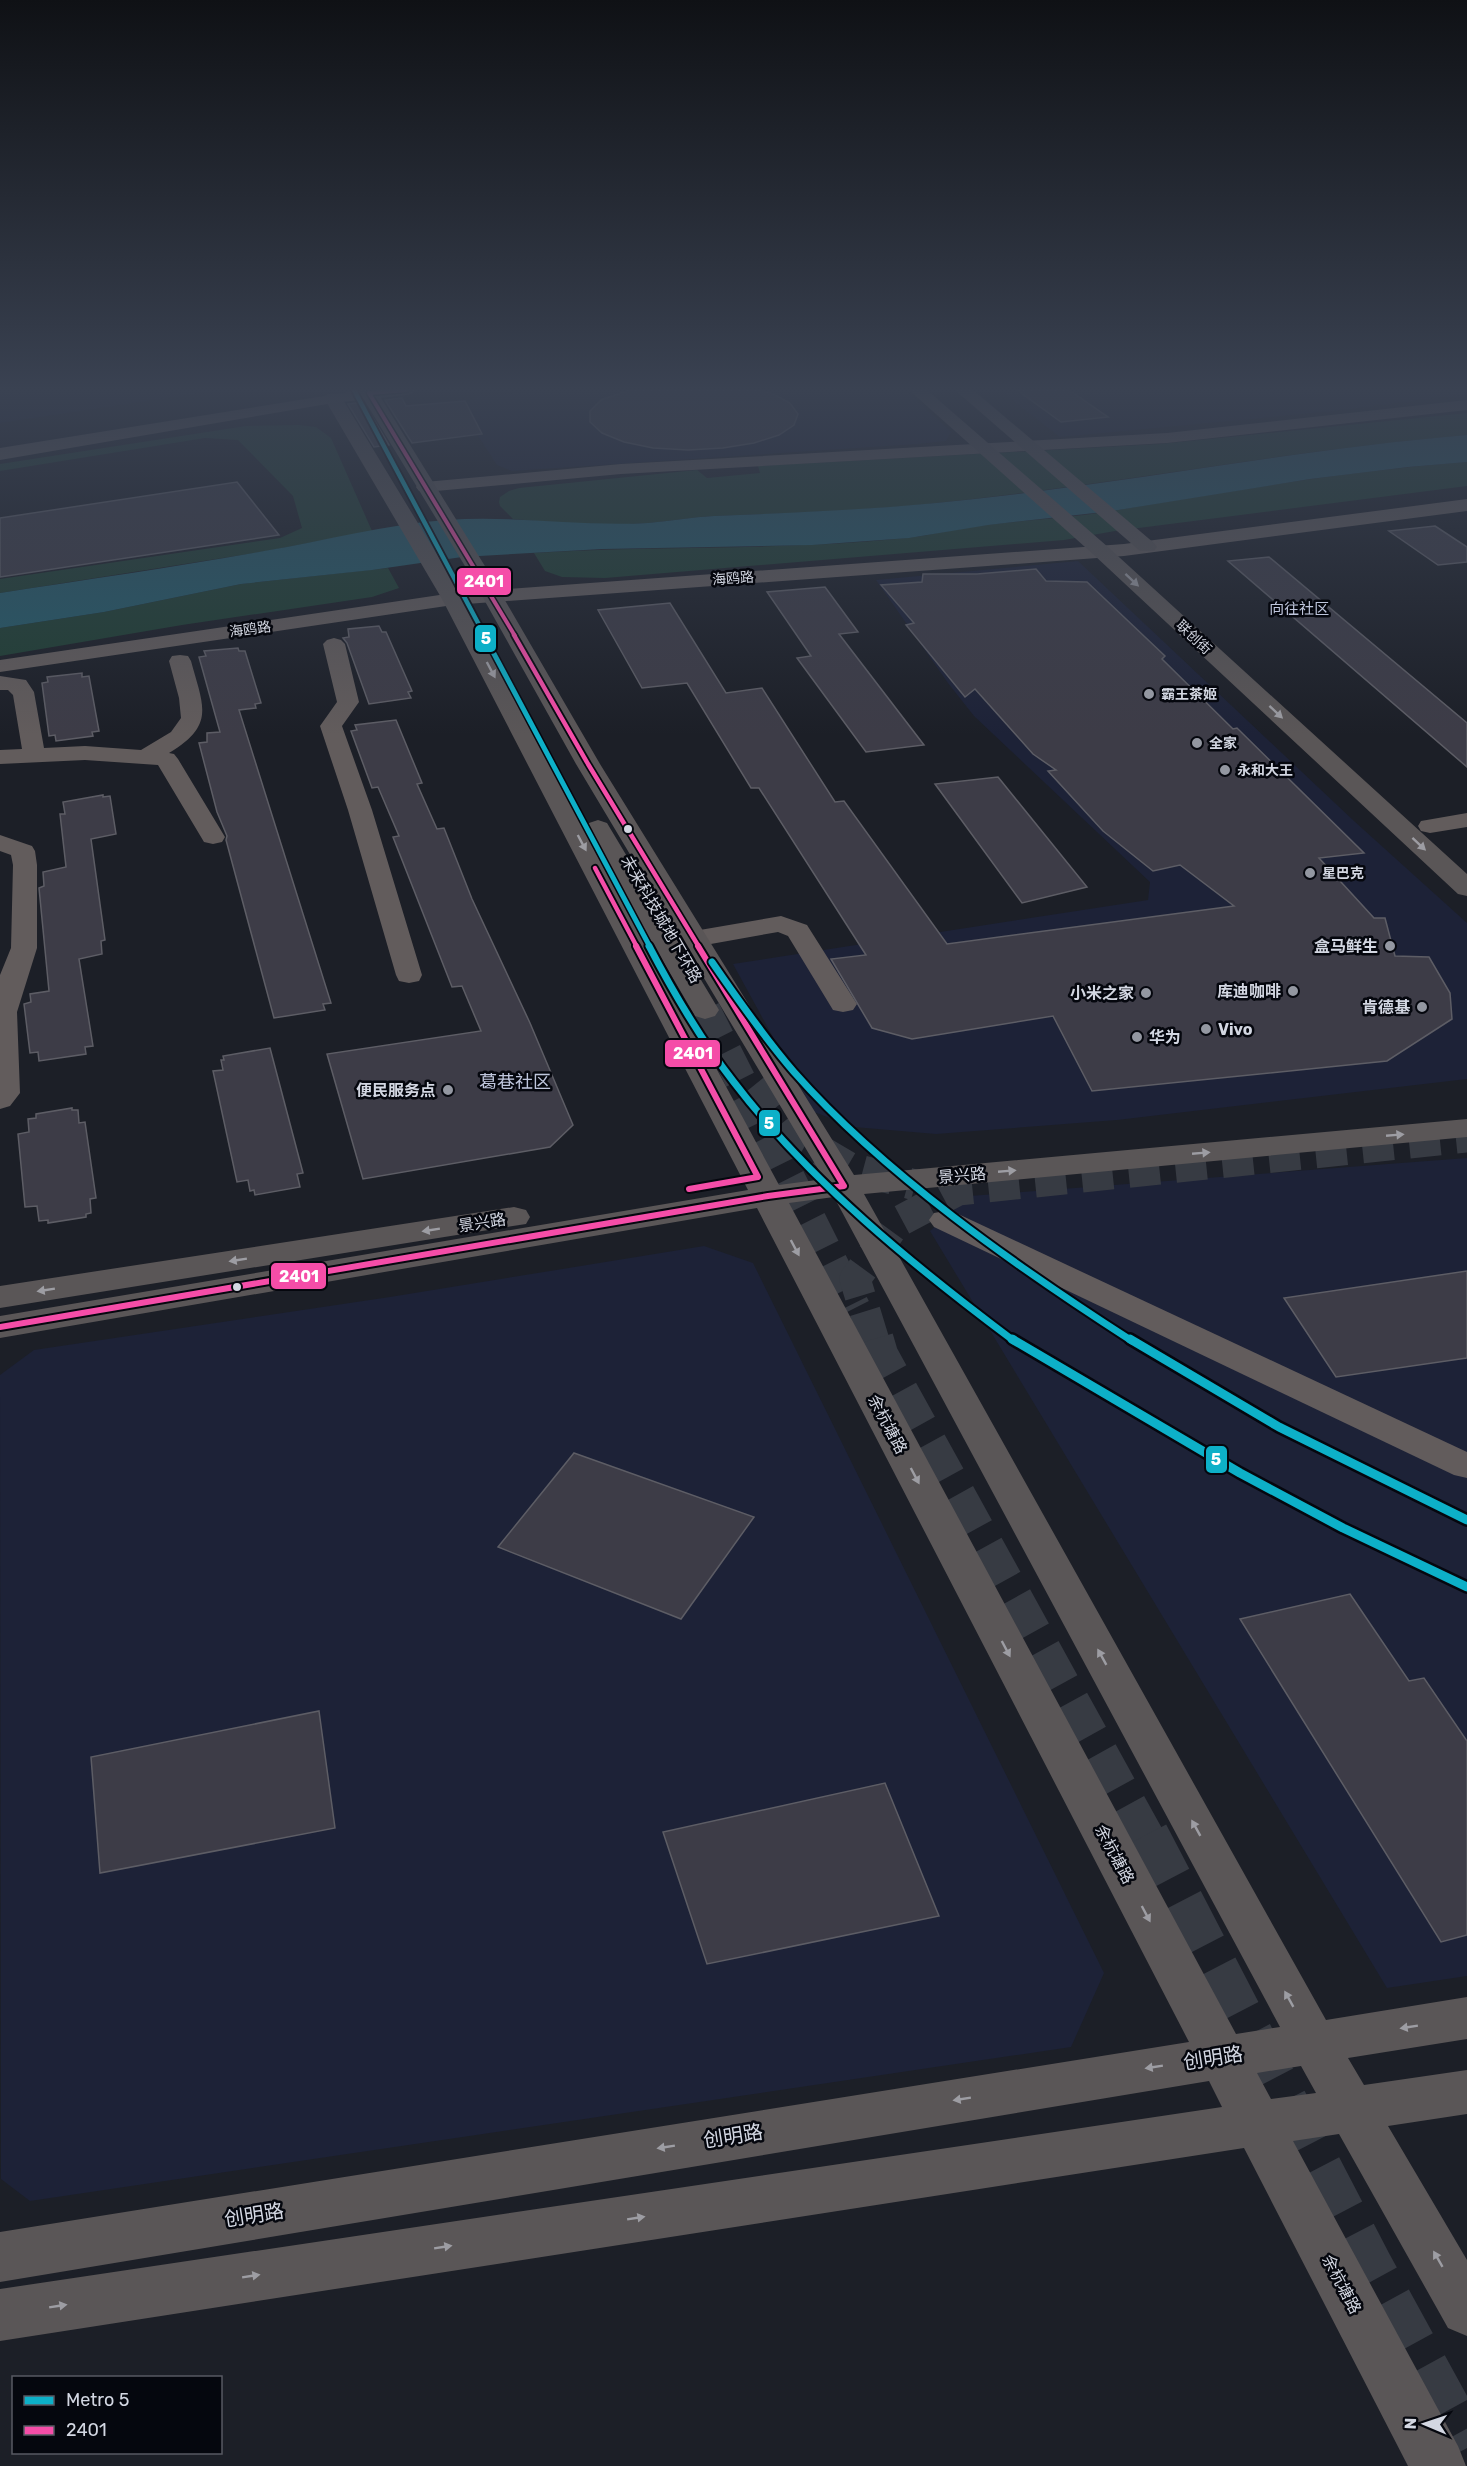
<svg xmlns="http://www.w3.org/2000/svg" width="1467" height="2466" viewBox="0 0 1467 2466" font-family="Rubik,'Noto Sans SC',sans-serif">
  <rect width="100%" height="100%" fill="#1c1f27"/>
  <g fill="#1d2237">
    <polygon points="0,390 220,390 0,423"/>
    <polygon points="551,390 906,390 951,432 946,441 917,444 512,471 497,465 462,411 465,403 479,396"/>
    <polygon points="999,390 1467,390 1467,394 1334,411 1060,437"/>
    <polygon points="1078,561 1354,821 1467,923 1467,1079 1117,1120 936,1134 854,1127 814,1112 733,964 1148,900 1150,882 974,716 948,683 876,580"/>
    <polygon points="1467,1158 1467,1976 1387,1988 930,1231 970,1196"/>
    <polygon points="704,1246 753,1263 1104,1973 1071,2047 30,2201 1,2179 0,1375 34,1350 390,1297"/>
  </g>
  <g fill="#203f34">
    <path d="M 1467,413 L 1467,435 C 1289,450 1114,485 936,503 C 863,511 789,513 715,516 C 692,517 670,521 648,523 C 603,526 557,523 513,519 L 500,506 L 499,502 L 500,497 L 509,491 L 519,488 L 697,470 L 707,478 L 760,473 L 758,466 L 1160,444 Z"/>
    <polygon points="299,425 316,427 331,438 372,531 261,552 0,593 0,579 280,538 302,528 293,496 238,440 205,438 0,471 0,464 246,426"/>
    <path d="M 1467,462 L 1467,486 L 1115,531 L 1064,540 L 605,578 L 562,577 L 545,571 L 534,553 C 658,545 783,551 907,538 C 933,535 959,528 986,525 C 1028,520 1070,518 1112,511 C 1230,491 1348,471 1467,462 Z"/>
    <polygon points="388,568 399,588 372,597 182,625 0,656 0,628 104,612 241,584"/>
  </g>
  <path fill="#265b69" d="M 1467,435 L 1467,462 L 1408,467 L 1310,479 L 1112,511 L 988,525 L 909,538 L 812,545 L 602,549 L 462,557 L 372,570 L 241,584 L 104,612 L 0,628 L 0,593 C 88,579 177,567 264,551 C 325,541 386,524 447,520 C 514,515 581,527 648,523 C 670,521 692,517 714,516 C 788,513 863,510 936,503 C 1114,486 1289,450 1467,435 Z"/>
  <g fill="#3d3c47" stroke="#5d5d65" stroke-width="1.5">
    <polygon points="630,390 758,390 773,394 790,403 798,414 794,425 779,435 754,443 723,448 688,450 653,448 624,442 602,433 590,422 590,411 601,400"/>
    <polygon points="1017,390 1069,390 1108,417 1061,422"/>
    <polygon points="402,398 406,406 465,401 482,434 412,443 385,400"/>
    <polygon points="363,402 389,445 374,447 348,404"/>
    <polygon points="237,482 279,535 0,577 0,518"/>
    <polygon points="1435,526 1467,547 1467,562 1438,565 1389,531"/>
    <polygon points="1269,557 1467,723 1467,767 1228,561"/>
    <polygon points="1036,569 1046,581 1087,582 1165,656 1162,659 1233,729 1237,728 1364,853 1319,858 1374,918 1385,918 1395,956 1429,957 1450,993 1452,1019 1387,1061 1092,1091 1053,1016 912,1039 872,1028 831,959 866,955 759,788 751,788 687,683 642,688 598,610 670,603 726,693 762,688 835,802 844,801 947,944 1234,906 1180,865 1153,871 1103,831 1048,771 1056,770 1033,754 975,689 965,697 906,625 914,623 881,585 922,582 923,574 977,574"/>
    <polygon points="825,587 858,632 839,634 924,745 866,752 797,658 811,656 767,592"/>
    <polygon points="379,626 382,632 386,632 412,691 408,692 411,698 369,704 347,643 343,638 349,637 348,629"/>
    <polygon points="238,648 239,651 245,651 261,703 255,704 256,708 239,710 331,1003 323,1004 325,1010 274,1018 226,840 227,836 217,812 199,743 207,742 207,733 220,732 199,657 206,656 204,651"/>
    <polygon points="82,673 82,677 89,676 99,731 92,732 93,736 56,741 55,735 49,736 42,683 48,682 47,677"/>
    <polygon points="396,720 422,783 417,784 437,829 444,828 472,899 530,1023 573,1125 550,1147 363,1179 327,1054 481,1031 462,986 452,987 393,837 399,836 378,787 372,788 351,731 357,730 355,725"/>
    <polygon points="998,777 1087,887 1022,903 935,784"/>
    <polygon points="103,795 103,797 110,796 116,834 91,839 105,940 101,941 102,954 79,959 93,1046 85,1047 86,1054 39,1061 38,1052 30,1053 24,1004 31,1002 30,994 49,991 39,888 44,886 43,872 66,867 60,814 65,814 63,802"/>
    <polygon points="270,1048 303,1173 297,1174 300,1187 255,1195 254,1190 250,1191 248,1180 237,1182 213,1071 223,1070 221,1060 224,1060 223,1056"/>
    <polygon points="72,1108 72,1110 78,1110 79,1123 85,1122 96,1198 90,1199 91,1213 86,1214 86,1217 48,1223 48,1220 39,1221 37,1206 25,1207 18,1134 29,1132 28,1119 36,1118 36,1114"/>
    <polygon points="1467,1271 1467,1358 1336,1377 1284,1298"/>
    <polygon points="574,1453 754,1517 681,1619 498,1547"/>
    <polygon points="1350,1594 1409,1681 1424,1678 1467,1741 1467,1935 1441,1942 1240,1619"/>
    <polygon points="319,1711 335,1828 100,1873 91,1757"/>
    <polygon points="885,1783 939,1916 707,1964 663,1832"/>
  </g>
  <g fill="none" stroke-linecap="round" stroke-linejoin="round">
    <g stroke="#373b43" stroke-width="31" stroke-dasharray="31 16" stroke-linecap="butt">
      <polyline points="705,1010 855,1308"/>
      <polyline points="757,1083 804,1141 848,1167 915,1185"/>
      <polyline points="874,1341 855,1279 896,1223 958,1190 1467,1137"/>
    </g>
    <polyline stroke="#373b43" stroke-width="39" stroke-dasharray="39 20" stroke-linecap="butt" points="874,1339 879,1356 1145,1838"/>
    <polyline stroke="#373b43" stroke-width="50" stroke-dasharray="50 25" stroke-linecap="butt" points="1144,1836 1367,2265 1467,2448"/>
    <g fill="#625c5c" fill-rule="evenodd">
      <polygon points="1467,400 1467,410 1167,443 621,474 425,492 419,491 416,487 419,483 425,482 621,464 1167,433"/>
      <polygon points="1467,499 1467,511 1124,556 453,605 0,672 0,660 453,593 1124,544"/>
      <polygon points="334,638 341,640 345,644 359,702 342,726 372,810 422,975 419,981 409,983 399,981 396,975 348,810 320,726 337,702 323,644 327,640"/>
      <path d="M 180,655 L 188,656 L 191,661 C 203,706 216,725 169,753 L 174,754 L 178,759 L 225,837 L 222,842 L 213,844 L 204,842 L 158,765 L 85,760 L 0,764 L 0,750 L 22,749 L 13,695 L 8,690 L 0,690 L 0,676 L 26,680 L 34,692 L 44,748 L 85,746 L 141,750 L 171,732 L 181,718 L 179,698 L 169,661 L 172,656 Z"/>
      <polygon points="1467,813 1467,827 1430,833 1421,831 1418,826 1421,821"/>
      <polygon points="0,835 32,846 35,851 37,865 37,948 17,1012 20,1093 10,1106 0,1109 0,975 11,948 13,865 11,855 0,851"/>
      <polygon points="781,916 807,925 857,1004 853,1010 843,1012 833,1010 788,936 778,932 694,947 685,945 681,939 685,933 694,931"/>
      <polygon points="945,1211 956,1213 1467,1452 1467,1478 1454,1475 934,1227 929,1220 934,1213"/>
    </g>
    <g fill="#5a5657" fill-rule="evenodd">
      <path d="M 363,390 L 375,390 L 378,393 L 488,571 L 600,764 L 854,1175 L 1467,1119 L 1467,1137 L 864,1194 L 1326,2020 L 1467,1997 L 1467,2039 L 1348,2058 L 1364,2085 L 1467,2070 L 1467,2114 L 1388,2126 L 1467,2260 L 1467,2336 L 1448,2328 L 1339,2134 L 1293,2141 L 1458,2446 L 1466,2466 L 1408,2466 L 1244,2148 L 0,2341 L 0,2289 L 1222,2107 L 1209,2081 L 0,2282 L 0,2232 L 1189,2042 L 757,1208 L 0,1338 L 0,1316 L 748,1190 L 442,599 L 324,398 L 327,394 L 339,394 L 342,398 L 464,599 L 586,827 L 589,823 L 598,820 L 607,823 L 719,1010 L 715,1016 L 705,1019 L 695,1016 L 608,867 L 779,1185 L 824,1179 L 576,764 L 468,571 L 360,393 ZM 834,1197 L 1280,2027 L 1236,2034 L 789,1203 ZM 1301,2066 L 1316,2093 L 1271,2099 L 1257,2073 Z"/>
      <polygon points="909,390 927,390 1108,547 1467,874 1467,896 1458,894 1094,555"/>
      <polygon points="955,390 973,390 1154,543 1157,547 1154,551 1140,551"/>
      <polygon points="514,1207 526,1210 530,1217 526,1224 0,1308 0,1286"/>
    </g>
    <polygon fill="#635e5e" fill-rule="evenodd" points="362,390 415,390 412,394 406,395 333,403 0,460 0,448"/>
    <g stroke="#05070e" stroke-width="7">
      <polyline id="bus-1-far2" points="406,390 369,393 515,636"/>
    </g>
    <g stroke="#05070e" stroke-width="8">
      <g id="bus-1-far1">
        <polyline points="514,635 588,764 699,947"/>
        <polyline points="595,868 637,947"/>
      </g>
    </g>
    <g stroke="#05070e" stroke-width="10">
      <g id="bus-1">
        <polyline points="636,946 758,1177 689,1189"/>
        <polyline points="0,1327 768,1196 844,1186 698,946"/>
      </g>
    </g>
    <use href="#bus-1-far2" stroke="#f54da8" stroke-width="4"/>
    <use href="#bus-1-far1" stroke="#f54da8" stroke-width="4.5"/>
    <use href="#bus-1" stroke="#f54da8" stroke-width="6"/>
    <g stroke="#05070e" stroke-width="8">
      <polyline id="metro-1-far3" points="354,390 485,636"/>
    </g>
    <g stroke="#05070e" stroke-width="8">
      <polyline id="metro-1-far2" points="484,635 650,947"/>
    </g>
    <g stroke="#05070e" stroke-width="11">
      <g id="metro-1-far1">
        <path d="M 649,946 C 673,992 701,1040 733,1081 C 809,1181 914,1266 1014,1341"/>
        <path d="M 712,962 C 738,1000 764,1037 794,1072 C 884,1174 1017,1267 1132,1341"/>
      </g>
    </g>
    <g stroke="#05070e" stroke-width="14">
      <g id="metro-1">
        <polyline points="1012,1339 1240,1473 1343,1528 1467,1587"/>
        <polyline points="1130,1339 1279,1427 1467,1520"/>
      </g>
    </g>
    <use href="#metro-1-far3" stroke="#0db0c8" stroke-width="4.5"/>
    <use href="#metro-1-far2" stroke="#0db0c8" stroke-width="5"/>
    <use href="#metro-1-far1" stroke="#0db0c8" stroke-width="7"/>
    <use href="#metro-1" stroke="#0db0c8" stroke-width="9"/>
  </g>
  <defs><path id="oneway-solid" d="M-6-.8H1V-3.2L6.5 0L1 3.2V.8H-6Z" transform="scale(1.5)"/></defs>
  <g fill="#9d9da3">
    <use href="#oneway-solid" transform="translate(1132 580) rotate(43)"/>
    <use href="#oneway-solid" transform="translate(491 670) rotate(62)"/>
    <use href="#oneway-solid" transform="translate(1276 712) rotate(43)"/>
    <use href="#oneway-solid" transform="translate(582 843) rotate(62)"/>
    <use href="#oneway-solid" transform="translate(1419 844) rotate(43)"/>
    <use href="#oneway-solid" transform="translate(1395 1135) rotate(-5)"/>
    <use href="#oneway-solid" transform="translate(1201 1153) rotate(-5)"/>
    <use href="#oneway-solid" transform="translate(1007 1171) rotate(-5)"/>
    <use href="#oneway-solid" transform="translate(431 1230) rotate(171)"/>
    <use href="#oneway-solid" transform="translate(795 1248) rotate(62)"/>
    <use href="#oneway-solid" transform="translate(238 1260) rotate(171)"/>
    <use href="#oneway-solid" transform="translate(46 1290) rotate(171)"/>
    <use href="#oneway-solid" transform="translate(915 1476) rotate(62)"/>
    <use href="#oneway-solid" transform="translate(1006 1649) rotate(62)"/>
    <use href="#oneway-solid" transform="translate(1102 1657) rotate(-119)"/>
    <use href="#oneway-solid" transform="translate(1196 1828) rotate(-119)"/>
    <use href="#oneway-solid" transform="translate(1146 1914) rotate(62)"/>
    <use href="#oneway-solid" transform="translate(1289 1999) rotate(-119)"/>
    <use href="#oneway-solid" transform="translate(1409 2027) rotate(171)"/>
    <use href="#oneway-solid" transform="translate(1154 2067) rotate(171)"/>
    <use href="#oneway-solid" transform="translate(962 2099) rotate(171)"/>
    <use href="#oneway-solid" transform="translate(666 2147) rotate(171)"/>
    <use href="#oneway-solid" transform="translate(636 2218) rotate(-9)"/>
    <use href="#oneway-solid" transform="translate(443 2247) rotate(-9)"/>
    <use href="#oneway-solid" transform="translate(1438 2259) rotate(-120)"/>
    <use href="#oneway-solid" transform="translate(251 2276) rotate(-9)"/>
    <use href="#oneway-solid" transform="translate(58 2306) rotate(-9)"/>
  </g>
  <linearGradient id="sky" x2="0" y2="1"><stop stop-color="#0f1115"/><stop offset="0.53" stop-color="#3a4252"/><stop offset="1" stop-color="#3a4252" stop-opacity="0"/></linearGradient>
  <rect width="1467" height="735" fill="url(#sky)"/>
  <g fill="#9397a1" stroke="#05070e" stroke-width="2">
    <circle cx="1149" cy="694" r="6"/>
    <circle cx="1197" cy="743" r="6"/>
    <circle cx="1225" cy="770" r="6"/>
    <circle cx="1310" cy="873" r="6"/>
    <circle cx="1390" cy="946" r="6"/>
    <circle cx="1293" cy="991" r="6"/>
    <circle cx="1146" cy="993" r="6"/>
    <circle cx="1422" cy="1007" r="6"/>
    <circle cx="1206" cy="1029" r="6"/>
    <circle cx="1137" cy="1037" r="6"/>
    <circle cx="448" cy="1090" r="6"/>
  </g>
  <g fill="#d3d7e2" stroke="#05070e" stroke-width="2">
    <circle cx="628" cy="829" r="5"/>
    <circle cx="237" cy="1287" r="5"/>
  </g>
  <g text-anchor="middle" stroke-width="5" stroke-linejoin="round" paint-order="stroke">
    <g font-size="14" fill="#d3d7e2" stroke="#05070e">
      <text transform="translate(733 578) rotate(-4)" y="5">海鸥路</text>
      <text transform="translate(250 629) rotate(-8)" y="5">海鸥路</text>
      <text transform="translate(1194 637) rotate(43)" y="5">联创街</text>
    </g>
    <g font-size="14" font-weight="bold" fill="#d3d7e2" stroke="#05070e" text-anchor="start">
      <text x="1161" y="699">霸王茶姬</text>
      <text x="1209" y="748">全家</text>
      <text x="1237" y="775">永和大王</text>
      <text x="1322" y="878">星巴克</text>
    </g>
    <g font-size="15" fill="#bfc6dd" stroke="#05070e">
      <text x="1299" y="614">向往社区</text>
    </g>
    <g font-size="16" fill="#d3d7e2" stroke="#05070e">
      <text transform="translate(662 919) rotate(60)" y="6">未来科技城地下环路</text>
      <text transform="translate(962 1175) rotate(-5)" y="6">景兴路</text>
      <text transform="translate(482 1222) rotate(-9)" y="6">景兴路</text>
      <text transform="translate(888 1424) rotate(62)" y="6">余杭塘路</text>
      <text transform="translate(1115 1854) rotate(62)" y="6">余杭塘路</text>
      <text transform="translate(1342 2284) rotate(62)" y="6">余杭塘路</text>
    </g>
    <g font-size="16" font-weight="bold" fill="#d3d7e2" stroke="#05070e" text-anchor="end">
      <text x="1378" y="952">盒马鲜生</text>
      <text x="1281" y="997">库迪咖啡</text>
      <text x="1134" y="999">小米之家</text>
      <text x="1410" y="1013">肯德基</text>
      <text x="1218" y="1035" text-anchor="start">Vivo</text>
      <text x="1149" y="1043" text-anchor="start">华为</text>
      <text x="436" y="1096">便民服务点</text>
    </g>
    <g font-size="18" fill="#bfc6dd" stroke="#05070e">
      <text x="515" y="1088">葛巷社区</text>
    </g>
    <g font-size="20" fill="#d3d7e2" stroke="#05070e">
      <text transform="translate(1213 2058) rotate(-9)" y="7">创明路</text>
      <text transform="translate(733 2136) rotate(-9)" y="7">创明路</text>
      <text transform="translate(254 2215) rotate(-9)" y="7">创明路</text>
    </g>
  </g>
  <g stroke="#05070e" stroke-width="2">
    <rect x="456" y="567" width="56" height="29" rx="6" fill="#f54da8"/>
    <rect x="474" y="624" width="23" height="29" rx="6" fill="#0db0c8"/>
    <rect x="664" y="1039" width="57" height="29" rx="6" fill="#f54da8"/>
    <rect x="758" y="1109" width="23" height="28" rx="6" fill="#0db0c8"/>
    <rect x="270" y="1262" width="57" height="28" rx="6" fill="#f54da8"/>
    <rect x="1205" y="1445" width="23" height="29" rx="6" fill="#0db0c8"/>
  </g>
  <g font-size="16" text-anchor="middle" font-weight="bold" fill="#fff">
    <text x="484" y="587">2401</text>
    <text x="486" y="644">5</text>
    <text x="693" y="1059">2401</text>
    <text x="769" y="1129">5</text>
    <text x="299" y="1282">2401</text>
    <text x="1216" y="1465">5</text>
  </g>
  <rect x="12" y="2376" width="210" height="78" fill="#05070e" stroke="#575a63" stroke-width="1.5"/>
  <rect x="24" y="2396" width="30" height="9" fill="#0db0c8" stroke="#575a63" stroke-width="1.5"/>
  <text x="66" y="2406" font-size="18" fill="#d3d7e2">Metro 5</text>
  <rect x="24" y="2426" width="30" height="9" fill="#f54da8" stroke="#575a63" stroke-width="1.5"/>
  <text x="66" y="2436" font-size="18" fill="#d3d7e2">2401</text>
  <g transform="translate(1425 2424) rotate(272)" stroke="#05070e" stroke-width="4.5" paint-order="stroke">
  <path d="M0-4.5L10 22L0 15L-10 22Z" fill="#d3d7e2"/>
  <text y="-9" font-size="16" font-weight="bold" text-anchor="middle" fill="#d3d7e2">N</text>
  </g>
</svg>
